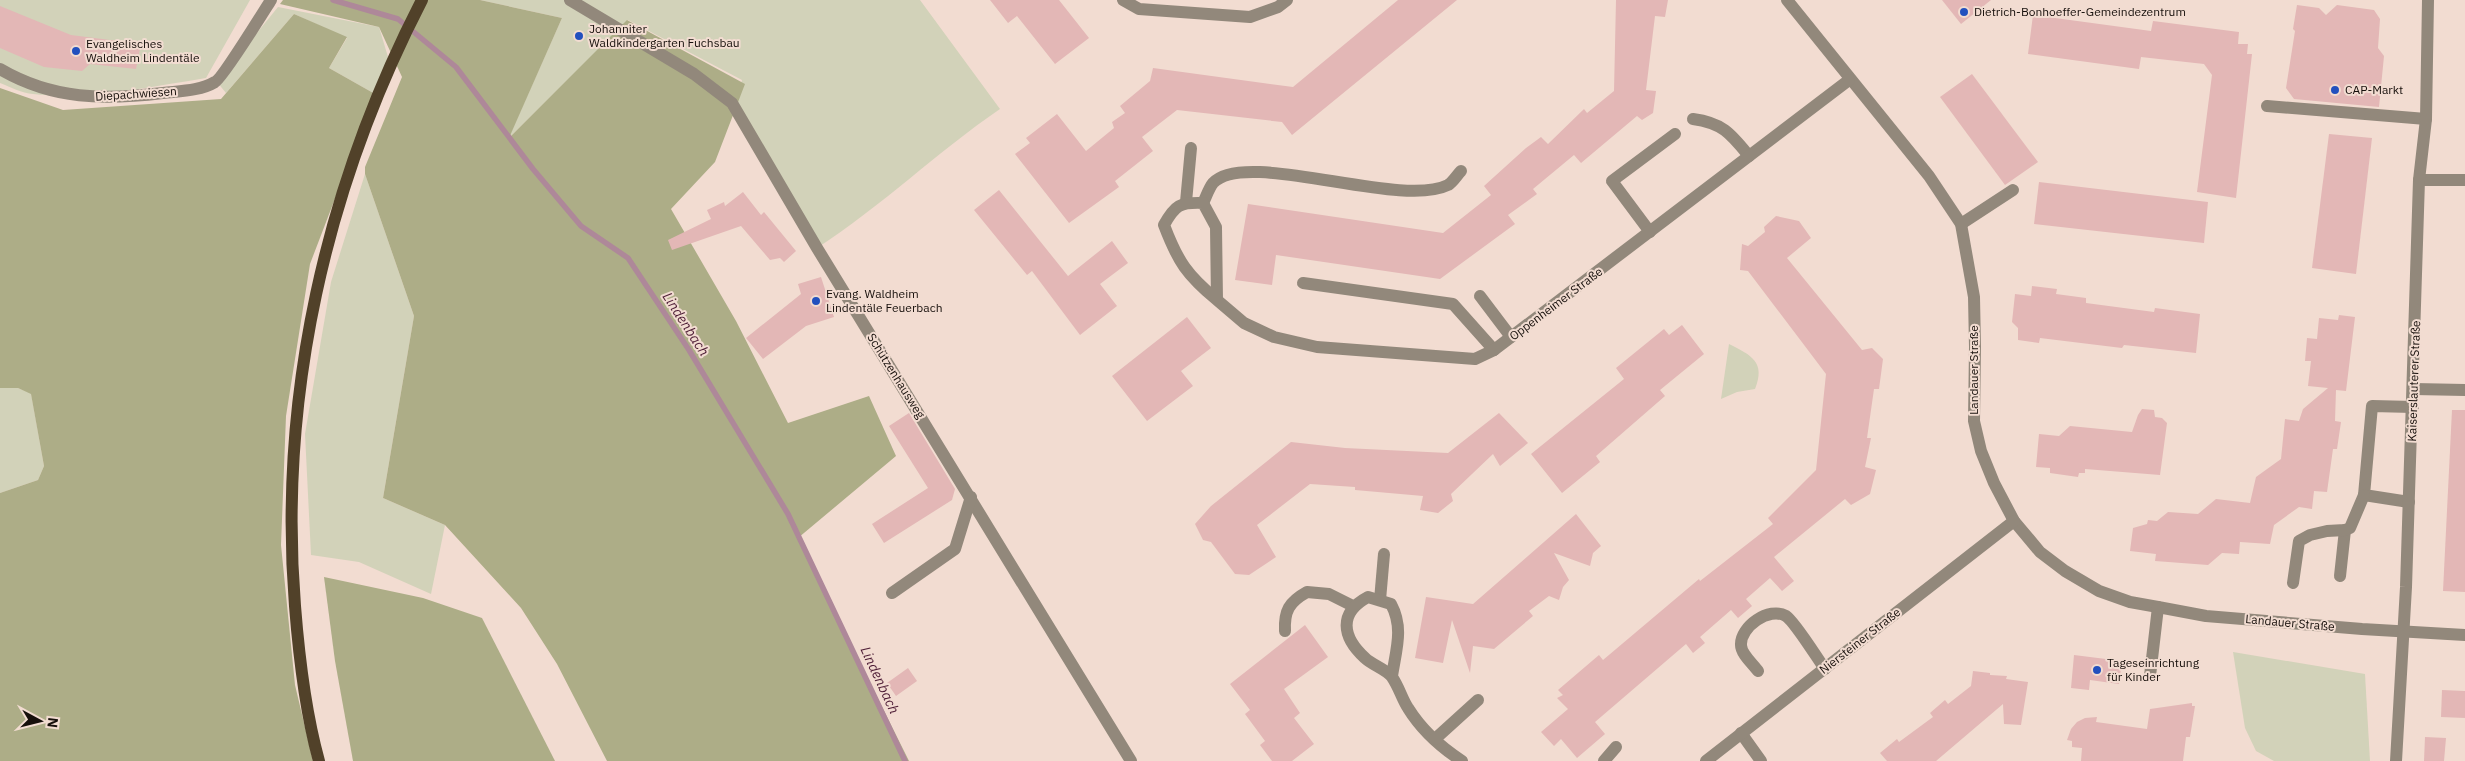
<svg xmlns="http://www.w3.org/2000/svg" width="2465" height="761" viewBox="0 0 2465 761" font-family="'IBM Plex Sans',sans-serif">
  <rect width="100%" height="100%" fill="#f2dcd1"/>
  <g fill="#d2d2b9">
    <path d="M 0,0 L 250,0 L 206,78 C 150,87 90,100 33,94 C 22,93 10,87 0,83 Z"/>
    <path d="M 480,0 L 920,0 L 1000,109 C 937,152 882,206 817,248 L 735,108 L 742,80 L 628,20 L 508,139 L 562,18 Z"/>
    <polygon points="278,7 379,27 388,57 375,94 329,68 347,38 294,14 226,93 217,82"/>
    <polygon points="365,174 414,316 383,498 445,525 431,594 359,562 311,555 305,434 331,282"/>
    <path d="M 1729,344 C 1751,355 1766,362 1755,389 L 1737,392 L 1721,399 Z"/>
    <polygon points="0,388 18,388 31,393 44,466 38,480 0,493"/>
    <polygon points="2233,652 2365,674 2370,761 2274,761 2256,751 2245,728"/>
  </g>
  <g fill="#adad87">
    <polygon points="283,0 480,0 562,18 509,138 627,20 745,84 715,162 671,209 736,321 788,423 869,396 896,456 798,538 909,761 607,761 557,664 521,608 445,525 383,498 414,316 365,174 365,167 402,77 379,27 280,4"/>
    <polygon points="294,14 347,37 329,68 375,94 310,264 286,416 281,545 295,685 313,761 0,761 0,493 38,480 44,466 31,394 18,388 0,388 0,88 63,110 221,99"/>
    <polygon points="324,577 423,598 482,618 555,761 353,761 335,661"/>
  </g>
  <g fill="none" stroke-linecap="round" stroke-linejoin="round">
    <polyline stroke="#ae8899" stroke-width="5.5" points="333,0 398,19 456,67 533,169 581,226 628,258 689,350 788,514 905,761"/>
  </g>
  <g fill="#e3b7b6">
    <polygon points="990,0 1059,0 1089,38 1055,64 1017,16 1008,23"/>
    <polygon points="1398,0 1457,0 1292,135 1282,122 1177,110 1142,137 1153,151 1115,181 1119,187 1069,223 1015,154 1030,143 1026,138 1057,114 1086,151 1114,128 1112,122 1125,113 1120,106 1150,81 1153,68 1293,87"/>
    <polygon points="1616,0 1668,0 1665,17 1655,16 1646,90 1656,91 1653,113 1642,120 1637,116 1581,163 1574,155 1533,189 1537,194 1508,215 1515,224 1440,279 1276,255 1272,285 1235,280 1248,204 1443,233 1491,195 1484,186 1526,148 1541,137 1548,144 1584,109 1587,113 1614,91"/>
    <polygon points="1942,0 1991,0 1961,24"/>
    <polygon points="2297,5 2319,8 2326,15 2337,5 2374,10 2380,19 2378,48 2384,56 2379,107 2294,99 2286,88 2295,31 2293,29"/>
    <polygon points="0,6 71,35 141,44 136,69 90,64 82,71 44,67 0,48"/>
    <polygon points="2033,15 2151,31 2153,21 2239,32 2238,44 2248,44 2247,54 2252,54 2236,198 2197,192 2212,75 2204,64 2141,57 2139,69 2028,54"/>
    <polygon points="1972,74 2038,162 2005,185 1940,97"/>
    <polygon points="2329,134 2372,138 2356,274 2312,268"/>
    <polygon points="2039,182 2208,202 2204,243 2034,224"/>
    <polygon points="999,190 1068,276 1112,241 1128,263 1100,284 1117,306 1080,335 1032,271 1027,275 974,210"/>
    <polygon points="743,192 761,215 764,212 796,251 784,262 780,258 770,260 741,226 672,250 668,240 711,219 707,210 724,202 725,206"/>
    <polygon points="1776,216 1799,221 1811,238 1787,258 1862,350 1872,348 1883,359 1879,389 1874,389 1867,438 1871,438 1865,467 1876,470 1870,494 1851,505 1845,499 1774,557 1794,581 1782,591 1770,578 1746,599 1752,606 1738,618 1731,610 1700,637 1705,643 1693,653 1686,644 1595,722 1605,734 1577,758 1561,739 1554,746 1541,732 1568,709 1557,698 1563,695 1558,690 1599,655 1603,660 1699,579 1700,581 1773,524 1768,518 1816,470 1826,374 1748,271 1740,270 1742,244 1748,246 1765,232 1764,227"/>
    <polygon points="821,277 834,317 806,326 763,359 746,338 801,294 798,284"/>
    <polygon points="2032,286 2057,289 2056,294 2086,298 2086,303 2154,312 2155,308 2200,314 2196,353 2124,345 2122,348 2040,338 2039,343 2018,340 2018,328 2012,322 2015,294 2031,296"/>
    <polygon points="2339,315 2355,317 2346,391 2336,390 2335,421 2341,422 2337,449 2333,449 2327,492 2314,491 2312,509 2299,507 2274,525 2270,544 2240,542 2239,554 2222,553 2208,565 2155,561 2156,554 2130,551 2133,528 2147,524 2148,520 2157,521 2168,512 2198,514 2216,499 2250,503 2256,477 2281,459 2285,419 2299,421 2303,409 2328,388 2308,386 2311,361 2305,361 2307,338 2317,339 2319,318 2338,320"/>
    <polygon points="1187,317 1211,348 1181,371 1193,386 1147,421 1112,376"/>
    <polygon points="1682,325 1704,354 1660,390 1665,396 1596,456 1600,462 1562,493 1531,454 1624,379 1616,368 1664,329 1669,335"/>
    <polygon points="2142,409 2154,410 2155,417 2162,418 2167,423 2160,475 2085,469 2085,473 2079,473 2078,477 2050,473 2050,468 2036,467 2039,434 2059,436 2070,426 2132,432 2138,415"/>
    <polygon points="2452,410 2465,410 2465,592 2443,591"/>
    <polygon points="909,413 955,489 952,500 884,543 872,524 928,488 889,426"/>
    <polygon points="1499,413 1528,443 1500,466 1493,454 1451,494 1453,501 1438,513 1420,510 1423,496 1355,490 1355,487 1310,484 1257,525 1276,557 1249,575 1235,574 1211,542 1203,540 1195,524 1211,506 1291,442 1345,448 1448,453"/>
    <polygon points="1576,514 1601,546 1593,553 1590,566 1554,553 1569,580 1563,587 1559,600 1549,596 1529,611 1533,616 1494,649 1473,646 1470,673 1452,620 1443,663 1415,658 1426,597 1473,604"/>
    <polygon points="1305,625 1328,657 1284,689 1300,713 1294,718 1314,744 1292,761 1272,761 1260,745 1265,741 1245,714 1250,710 1230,684"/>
    <polygon points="2074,655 2122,661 2119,684 2090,680 2089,690 2071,688"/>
    <polygon points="908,668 917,681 896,696 887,683"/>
    <polygon points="1973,671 1990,673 1990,675 2007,676 2006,679 2028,682 2021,725 2004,724 2003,704 1936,761 1887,761 1880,753 1897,739 1899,742 1933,717 1930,713 1945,700 1948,704 1971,686"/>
    <polygon points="2442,690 2465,691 2465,718 2441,717"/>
    <polygon points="2192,703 2192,706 2195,706 2190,737 2186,737 2183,761 2081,761 2082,748 2072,747 2072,741 2067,740 2071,729 2077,722 2085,718 2097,717 2096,722 2147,729 2150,709"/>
    <polygon points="2425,737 2446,738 2444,761 2424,761"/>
  </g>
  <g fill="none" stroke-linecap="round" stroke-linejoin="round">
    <g stroke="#92887b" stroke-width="12">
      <polyline points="570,0 694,74 732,103 817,248 1131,761"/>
      <polyline points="1123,0 1139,9 1250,17 1278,7 1287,0"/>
      <polyline points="1787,0 1929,176 1961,224 1974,297 1975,347 1974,421 1981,451 1994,483 2014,521 2040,552 2065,571 2099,591 2130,602 2158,607 2206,616 2362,629 2465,635"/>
      <path d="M 0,69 C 53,100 104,100 163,93 C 180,91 200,91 215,82 C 222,79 264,11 271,0"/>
      <polyline points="2267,106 2426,119"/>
      <path d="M 1693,119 C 1723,123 1731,134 1749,156"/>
      <polyline points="2419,180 2465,180"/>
      <polyline points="1186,202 1191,148"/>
      <path d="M 1203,203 C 1206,197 1209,188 1213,183 C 1245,148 1400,209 1448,185 C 1453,182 1457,175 1461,171"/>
      <polyline points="1961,224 2013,190"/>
      <polyline points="1650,232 1612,181 1675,134"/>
      <polyline points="1303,283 1453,304 1494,350"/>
      <polyline points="1480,296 1511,337"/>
      <path d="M 1217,300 C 1187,275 1178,262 1164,225 C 1175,205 1180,202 1203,203 L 1216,227 L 1217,300 L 1244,323 L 1274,337 L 1317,347 L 1475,359 L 1494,350 L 1849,80"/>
      <polyline points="2414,389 2465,390"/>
      <polyline points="2409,502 2364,495 2372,406 2413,407"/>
      <polyline points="2340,576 2345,530"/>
      <polyline points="2293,583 2299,541 2310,535 2327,531 2345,530 2350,528 2364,495"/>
      <polyline points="892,593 955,549 971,497"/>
      <polyline points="1380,600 1384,554"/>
      <path d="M 1285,631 C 1284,611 1289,602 1307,592 L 1329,594 L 1353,606"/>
      <path d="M 1758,671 C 1753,664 1741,654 1741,645 C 1740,627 1769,606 1786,616 C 1795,622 1817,658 1825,669"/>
      <path d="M 1392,676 C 1396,650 1404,628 1391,604 L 1368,597 C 1338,613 1342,637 1365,658 C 1372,665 1386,669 1392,677 C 1399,687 1402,699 1408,708 C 1421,729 1442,748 1462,761"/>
      <polyline points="2150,676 2158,607"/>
      <polyline points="1741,733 1761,761"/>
      <polyline points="1435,739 1478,700"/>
      <polyline points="1604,761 1616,747"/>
      <polyline points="1706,761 2014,521"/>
      <polyline points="2396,761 2406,587 2419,180 2426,119 2428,0"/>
    </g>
    <path stroke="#514129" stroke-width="12" d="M 319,761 C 305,711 299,657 295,606 C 278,396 326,186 422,0"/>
  </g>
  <g fill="#2250be" stroke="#f2dcd1" stroke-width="2">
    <circle cx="1964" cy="12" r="5"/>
    <circle cx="579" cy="36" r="5"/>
    <circle cx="76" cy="51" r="5"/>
    <circle cx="2335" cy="90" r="5"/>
    <circle cx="816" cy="301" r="5"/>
    <circle cx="2097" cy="670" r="5"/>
  </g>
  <g text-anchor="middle" stroke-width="4" stroke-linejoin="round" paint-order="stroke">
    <g font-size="12" fill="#160f0b" stroke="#f2dcd1" text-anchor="start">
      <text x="1974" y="16">Dietrich-Bonhoeffer-Gemeindezentrum</text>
      <text x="589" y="33">Johanniter<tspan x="589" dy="14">Waldkindergarten Fuchsbau</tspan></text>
      <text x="86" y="48">Evangelisches<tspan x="86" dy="14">Waldheim Lindentäle</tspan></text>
      <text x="2345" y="94">CAP-Markt</text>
      <text x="826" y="298">Evang. Waldheim<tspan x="826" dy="14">Lindentäle Feuerbach</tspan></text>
      <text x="2107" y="667">Tageseinrichtung<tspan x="2107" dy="14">für Kinder</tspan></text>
    </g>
    <g font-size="12" fill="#160f0b" stroke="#f2dcd1">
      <text transform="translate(136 94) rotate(-4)" y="4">Diepachwiesen</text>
      <text transform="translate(1556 304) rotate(-37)" y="4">Oppenheimer Straße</text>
      <text transform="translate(1974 370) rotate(-90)" y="4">Landauer Straße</text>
      <text transform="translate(896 376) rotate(58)" y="4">Schützenhausweg</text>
      <text transform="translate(2414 381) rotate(-88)" y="4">Kaiserslauterer Straße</text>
      <text transform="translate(2290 623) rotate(5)" y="4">Landauer Straße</text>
      <text transform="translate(1860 641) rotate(-38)" y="4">Niersteiner Straße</text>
    </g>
    <g font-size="14" font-style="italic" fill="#4d1c35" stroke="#f2dcd1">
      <text transform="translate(686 324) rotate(57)" y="5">Lindenbach</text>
      <text transform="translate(880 680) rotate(65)" y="5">Lindenbach</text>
    </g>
  </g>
  <g transform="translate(40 721) rotate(97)" stroke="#f2dcd1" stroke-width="4" paint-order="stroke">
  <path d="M0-4L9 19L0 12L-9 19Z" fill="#160f0b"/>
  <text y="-8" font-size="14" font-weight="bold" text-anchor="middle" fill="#160f0b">N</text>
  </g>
</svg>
